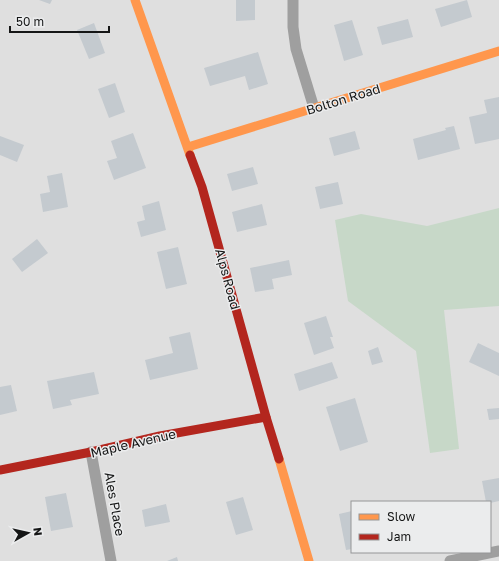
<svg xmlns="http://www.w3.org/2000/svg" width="499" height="561" viewBox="0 0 499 561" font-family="'Golos Text',sans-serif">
  <rect width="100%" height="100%" fill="#dfdfdf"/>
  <polygon fill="#c7d8c8" points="499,208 499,306 444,310 459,449 430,453 416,351 348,301 335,220 361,214 427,226"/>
  <g fill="#c4cacf">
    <polygon points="39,0 52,0 50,4"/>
    <polygon points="236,0 255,0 255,20 236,21"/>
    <polygon points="467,0 472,17 441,27 435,9"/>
    <polygon points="408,19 413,37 382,45 377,27"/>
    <polygon points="352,20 363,55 344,61 334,25"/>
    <polygon points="94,23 105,53 89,59 77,30"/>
    <polygon points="258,52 268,84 249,90 245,76 210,86 204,68"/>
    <polygon points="115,83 125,112 109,118 98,89"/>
    <polygon points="499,97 499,139 475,144 469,117 487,113 484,100"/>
    <polygon points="454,126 460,149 418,160 413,139 446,130 445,128"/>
    <polygon points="355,131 360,149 334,156 329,138"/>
    <polygon points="133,133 146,168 114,180 107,161 117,158 111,141"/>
    <polygon points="0,136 24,145 17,162 0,155"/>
    <polygon points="253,167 258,184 232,191 227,174"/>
    <polygon points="62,173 68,207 43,212 40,194 50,192 47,176"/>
    <polygon points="338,182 343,204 320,209 315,187"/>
    <polygon points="159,201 166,230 141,237 137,222 145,220 142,206"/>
    <polygon points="262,204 267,225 237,232 232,212"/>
    <polygon points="37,239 48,253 22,272 12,259"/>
    <polygon points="178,247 187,284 166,289 157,252"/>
    <polygon points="289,260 292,275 272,279 274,289 255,292 250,268"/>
    <polygon points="326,316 333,337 330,337 334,348 314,355 304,323"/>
    <polygon points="190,332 198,369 150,380 145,360 173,353 169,337"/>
    <polygon points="478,343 499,353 499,376 469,362"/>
    <polygon points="378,347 383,362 372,365 368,351"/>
    <polygon points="332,362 338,378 299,391 294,374"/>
    <polygon points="94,372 99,394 70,400 72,405 53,409 47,381"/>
    <polygon points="11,385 17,411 0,415 0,387"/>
    <polygon points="355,398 368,442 340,451 326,407"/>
    <polygon points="499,408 499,419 489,420 487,409"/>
    <polygon points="499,478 499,501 490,503 490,502 486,502 482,481"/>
    <polygon points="66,493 73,527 51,531 45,497"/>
    <polygon points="243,497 253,530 236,535 226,502"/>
    <polygon points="166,504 170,522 145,527 142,510"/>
    <polygon points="352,511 352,549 346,550 339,514"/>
    <polygon points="177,557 178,561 167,561"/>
  </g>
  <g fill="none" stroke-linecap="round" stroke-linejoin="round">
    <g stroke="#9f9f9f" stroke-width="11">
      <polyline points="293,0 293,27 296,49 314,108"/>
      <polyline points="91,452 111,561"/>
      <polyline points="450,561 499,551"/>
    </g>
    <g stroke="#ff974d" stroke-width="9">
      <polyline points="135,0 190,155"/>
      <polyline points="188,147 499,51"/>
      <polyline points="279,459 309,561"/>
    </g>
    <g stroke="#b3261e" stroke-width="9">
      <polyline points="190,155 202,187 266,417 279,459"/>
      <polyline points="0,470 91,452 160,436 266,417"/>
    </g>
  </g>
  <g text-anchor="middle" stroke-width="3" stroke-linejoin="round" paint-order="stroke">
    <g font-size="13" fill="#151616" stroke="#ebeced">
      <text transform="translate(343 99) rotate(-17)" y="5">Bolton Road</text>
      <text transform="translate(228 279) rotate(75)" y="5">Alps Road</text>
      <text transform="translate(133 443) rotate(-13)" y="5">Maple Avenue</text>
      <text transform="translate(115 504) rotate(80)" y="5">Ales Place</text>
    </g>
  </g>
  <rect x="351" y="501" width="140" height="52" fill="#ebeced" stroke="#959697"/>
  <rect x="359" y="514" width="20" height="6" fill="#ff974d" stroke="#959697"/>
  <text x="387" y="521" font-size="12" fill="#151616">Slow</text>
  <rect x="359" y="534" width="20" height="6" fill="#b3261e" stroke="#959697"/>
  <text x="387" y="541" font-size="12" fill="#151616">Jam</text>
  <g transform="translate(28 533) rotate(82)" stroke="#ebeced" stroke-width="3" paint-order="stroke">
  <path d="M0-3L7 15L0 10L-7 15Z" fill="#151616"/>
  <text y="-6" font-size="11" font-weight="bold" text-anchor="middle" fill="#151616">N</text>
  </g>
  <path d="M10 26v6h99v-6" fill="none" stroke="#151616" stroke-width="2"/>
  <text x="16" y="26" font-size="12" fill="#151616" stroke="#ebeced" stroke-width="3" paint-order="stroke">50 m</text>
</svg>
